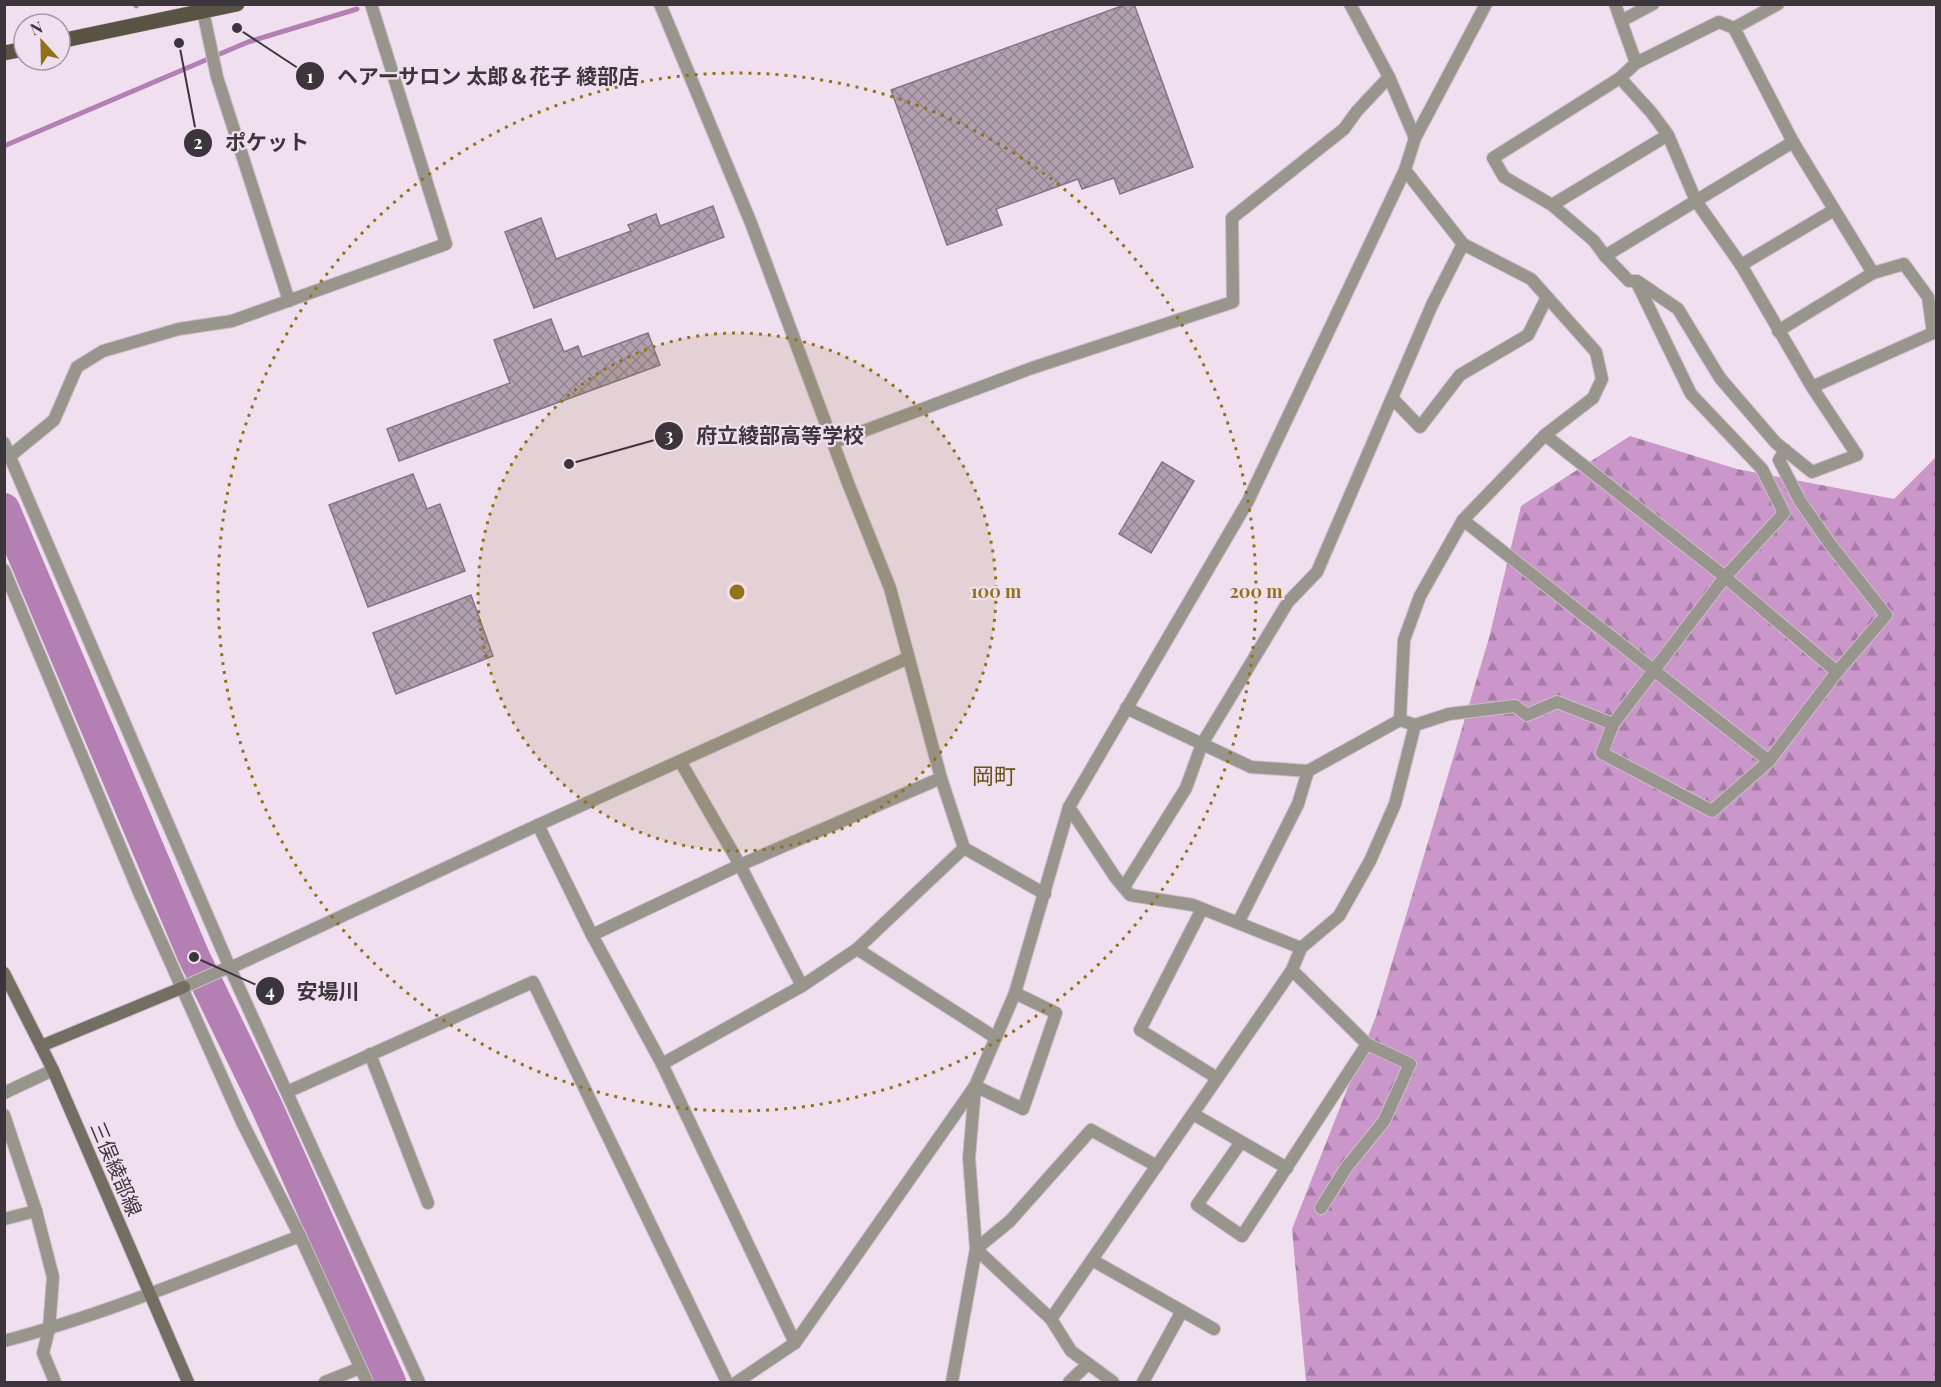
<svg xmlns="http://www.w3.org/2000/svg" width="1941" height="1387" viewBox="0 0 1941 1387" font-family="'Playfair Display','Noto Sans JP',serif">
  <defs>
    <pattern id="forest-firs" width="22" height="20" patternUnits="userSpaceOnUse" patternTransform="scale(1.5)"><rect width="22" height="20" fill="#cb96ca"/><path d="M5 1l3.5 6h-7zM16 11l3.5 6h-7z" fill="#a67ba5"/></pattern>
    <pattern id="building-cross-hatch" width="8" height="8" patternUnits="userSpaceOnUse" patternTransform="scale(1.5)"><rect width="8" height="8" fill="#b1a1b0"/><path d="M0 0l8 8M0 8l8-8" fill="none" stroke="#918490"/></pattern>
  </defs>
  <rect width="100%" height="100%" fill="#f0dfef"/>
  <polygon fill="url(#forest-firs)" points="1630,436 1737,469 1894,499 1936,457 1936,1382 1306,1382 1292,1229 1376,1016 1489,638 1521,506"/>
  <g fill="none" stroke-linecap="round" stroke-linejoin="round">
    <g stroke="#b480b3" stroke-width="5">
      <polyline points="135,4 136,6"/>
      <polyline points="4,146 248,42 357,9"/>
    </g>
    <polyline stroke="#b480b3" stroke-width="32" points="4,509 194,957 266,1105 390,1382"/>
  </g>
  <g fill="url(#building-cross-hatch)" stroke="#857584" stroke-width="1.5">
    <polygon points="1127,4 1134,4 1193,167 1120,194 1114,178 1082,189 1078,179 996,209 1002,225 947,245 891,90"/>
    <polygon points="713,206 724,237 534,308 505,232 541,218 556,259 631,231 628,225 656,214 660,226"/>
    <polygon points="551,319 564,352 578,346 582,357 648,333 660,365 399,461 387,429 510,383 494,340"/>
    <polygon points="1162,462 1194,481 1151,553 1119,534"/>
    <polygon points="413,474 427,509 440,504 465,571 368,607 329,505"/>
    <polygon points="471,595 493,656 396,694 373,633"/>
  </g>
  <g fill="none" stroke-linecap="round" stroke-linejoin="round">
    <g stroke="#ccbdcb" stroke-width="14">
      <g id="street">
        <polyline points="660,4 751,223 848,483 890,588 941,778 964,848 1045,894"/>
        <polyline points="1350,4 1389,77 1415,138"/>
        <polyline points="1615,4 1636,63"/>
        <polyline points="203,11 217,77 289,301"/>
        <polyline points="1621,21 1653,4"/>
        <polyline points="1734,28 1778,4"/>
        <polyline points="1620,78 1651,112 1668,135 1696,201 1741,265 1812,387 1857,455 1812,472 1776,443 1720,378 1678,309 1637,281 1629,281 1605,256 1594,241 1552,205 1504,177 1493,158 1620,78 1636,63 1719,22 1734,28 1793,142 1873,273 1904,264 1928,297 1933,333 1812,387"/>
        <polyline points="1552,205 1668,135"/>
        <polyline points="1605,256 1793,142"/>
        <polyline points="1741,265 1834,210"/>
        <polyline points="1637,283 1691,394 1762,469 1784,513 1725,577 1613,724 1602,753 1712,811 1769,761 1837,672 1886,615 1830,544 1800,501 1779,460 1785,450"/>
        <polyline points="1778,331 1873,273"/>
        <polyline points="1392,398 1420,427 1460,375 1528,335 1547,297"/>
        <polyline points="1545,435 1725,577 1837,672"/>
        <polyline points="834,442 1032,368 1233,302 1232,218 1344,129 1357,111 1389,77"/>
        <polyline points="4,443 230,968 419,1382"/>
        <polyline points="4,457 10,456 54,420 77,367 103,351 179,329 232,321 446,244 371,4"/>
        <polyline points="1463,520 1769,761"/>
        <polyline points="4,570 139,892 242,1122 300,1236 367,1382"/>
        <polyline points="1400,720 1404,640 1420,596 1463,520 1545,435 1593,398 1602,379 1596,352 1531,279 1463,244 1405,170"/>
        <polyline points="1415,725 1449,714 1515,706 1527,715 1557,702 1613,724"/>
        <polyline points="680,761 740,865 802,986"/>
        <polyline points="1069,807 1115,877 1130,895 1193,905 1301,948"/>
        <polyline points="538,825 592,935 662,1064 795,1343"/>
        <polyline points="1124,887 1186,788 1202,744 1288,602 1317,572 1432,305 1463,244"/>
        <polyline points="1202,909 1140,1030 1217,1078"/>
        <polyline points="1238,923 1298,804 1308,771"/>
        <polyline points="592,935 740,865 941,778"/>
        <polyline points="857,949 996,1038"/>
        <polyline points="1292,970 1367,1044 1410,1064 1384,1121 1346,1168 1321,1208"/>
        <polyline points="184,987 222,970 230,968 538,825 908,658"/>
        <polyline points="370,1054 428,1203"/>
        <polyline points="662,1064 802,986 857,949 964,848"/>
        <polyline points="975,1086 1023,1109 1056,1013 1015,993"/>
        <polyline points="287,1092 533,982 727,1382"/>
        <polyline points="4,1093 53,1070"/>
        <polyline points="1193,1114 1287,1168"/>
        <polyline points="4,1115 36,1211 53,1277 49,1329 43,1353 55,1382"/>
        <polyline points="1241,1142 1197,1205 1242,1236 1367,1044"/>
        <polyline points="4,1219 36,1211"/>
        <polyline points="976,1249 1010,1221 1091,1130 1157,1166"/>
        <polyline points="976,1249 1051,1319 1071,1351 1113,1382"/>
        <polyline points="1092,1260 1214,1329"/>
        <polyline points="1051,1319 1292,970 1301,948 1339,916 1370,861 1395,804 1415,725 1400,720 1308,771 1251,767 1126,708"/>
        <path d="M 4,1341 C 106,1314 203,1273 300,1236"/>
        <polyline points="325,1382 360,1368"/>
        <polyline points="737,1382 795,1343 975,1086 1015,993 1069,807 1248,501 1405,170 1415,138 1486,4"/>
        <polyline points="952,1382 976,1249 969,1158 975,1088"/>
        <polyline points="1069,1382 1088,1364"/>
        <polyline points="1143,1382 1182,1311"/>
      </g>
    </g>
    <g stroke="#ccbdcb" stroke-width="14">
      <g id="secondary">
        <polyline points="4,973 53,1070 188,1382"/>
        <polyline points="41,1046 184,987"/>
      </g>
    </g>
    <g stroke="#ccbdcb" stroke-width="16">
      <g id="primary">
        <polyline points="60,41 237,4"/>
        <polyline points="4,53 24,49"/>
      </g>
    </g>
    <use href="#street" stroke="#98958c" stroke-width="12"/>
    <use href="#secondary" stroke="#736e62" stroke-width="12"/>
    <use href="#primary" stroke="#595344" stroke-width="15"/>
  </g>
  <circle cx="737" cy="592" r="259" fill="#917218" fill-opacity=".12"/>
  <g fill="none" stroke="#917218" stroke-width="3" stroke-dasharray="3 6">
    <circle cx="737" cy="592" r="259"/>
    <circle cx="737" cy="592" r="519"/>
  </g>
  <g text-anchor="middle" stroke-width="4.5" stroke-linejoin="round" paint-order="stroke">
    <g font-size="20" fill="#3c363c" stroke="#f0dfef">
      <text transform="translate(116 1169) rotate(67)" y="7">三俣綾部線</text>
    </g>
    <g font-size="22" fill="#675217" stroke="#f0dfef">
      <text x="994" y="784">岡町</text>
    </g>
  </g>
  <circle cx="737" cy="592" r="9" fill="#917218" stroke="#f0dfef" stroke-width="3"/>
  <g font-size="18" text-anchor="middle" font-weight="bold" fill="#917218" stroke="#f0dfef" stroke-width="4.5" stroke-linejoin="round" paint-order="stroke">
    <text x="996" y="598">100 m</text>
    <text x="1256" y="598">200 m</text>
  </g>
  <path fill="none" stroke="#3c363c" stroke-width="2" d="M237 28L310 76M179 43L198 143M569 464L669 436M194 957L270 991"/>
  <g fill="#3c363c" stroke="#f0dfef" stroke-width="2">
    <circle cx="237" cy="28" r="6"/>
    <circle cx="179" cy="43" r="6"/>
    <circle cx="569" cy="464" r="6"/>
    <circle cx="194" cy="957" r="6"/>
    <circle cx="310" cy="76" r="15"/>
    <circle cx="198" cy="143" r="15"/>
    <circle cx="669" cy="436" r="15"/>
    <circle cx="270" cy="991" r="15"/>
  </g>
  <g font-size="18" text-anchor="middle" font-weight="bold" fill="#fff">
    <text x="310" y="83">1</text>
    <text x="198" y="149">2</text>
    <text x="669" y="442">3</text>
    <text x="270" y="998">4</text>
  </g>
  <g font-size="21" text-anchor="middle" font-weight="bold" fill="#3c363c" stroke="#f0dfef" stroke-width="4.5" stroke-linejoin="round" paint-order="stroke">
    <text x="488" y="84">ヘアーサロン 太郎＆花子 綾部店</text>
    <text x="267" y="150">ポケット</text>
    <text x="780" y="443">府立綾部高等学校</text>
    <text x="328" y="999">安場川</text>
  </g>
  <rect width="1941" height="1387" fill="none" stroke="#3c363c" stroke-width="12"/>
  <g transform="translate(42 42) rotate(338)"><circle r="28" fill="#f0dfef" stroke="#a89ba7" stroke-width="1.5"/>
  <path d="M0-4.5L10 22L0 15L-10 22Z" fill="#917218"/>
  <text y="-9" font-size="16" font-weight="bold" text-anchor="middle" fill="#3c363c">N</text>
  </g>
</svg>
